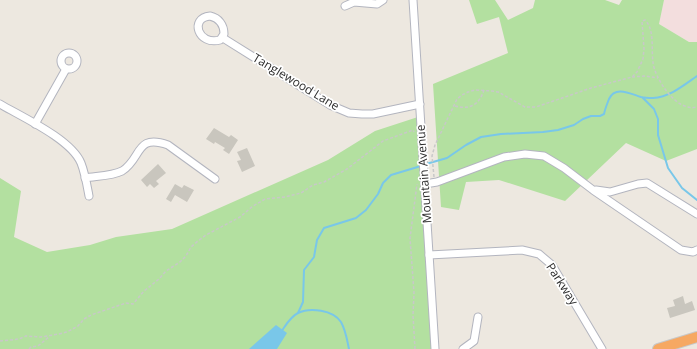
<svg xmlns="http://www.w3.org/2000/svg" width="697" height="349" viewBox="0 0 697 349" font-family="'Open Sans',sans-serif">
  <rect width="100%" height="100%" fill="#ede8e0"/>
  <polygon fill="#f3dede" points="664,0 697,0 697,42 689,42 659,24"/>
  <g fill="#b3e0a0">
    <polygon points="469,0 495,0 508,20 533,8 535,0 605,0 619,5 622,0 664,0 659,24 689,42 697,42 697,149 666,161 626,143 565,201 499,180 466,182 459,210 441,207 433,84 508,53 499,17 477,24"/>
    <polygon points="421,116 429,255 431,349 0,349 0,178 21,191 14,237 47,252 90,245 116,237 172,229 328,160 375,131"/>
  </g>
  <polygon fill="#79c7e9" points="276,325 287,333 277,349 249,349"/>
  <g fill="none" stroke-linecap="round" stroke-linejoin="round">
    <g stroke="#79c7e9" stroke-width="2">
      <polyline points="643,98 654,109 658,119 658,135 668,168 682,188 697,200"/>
      <path d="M 426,164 L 447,158 L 466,145 L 481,137 L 501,134 L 543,132 L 558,130 L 574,125 L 583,119 L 591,116 L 600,116 L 604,114 C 605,109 607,104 609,99 C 615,85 631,94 641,97 C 645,98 649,98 653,98 C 670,97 684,85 697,76"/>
      <polyline points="298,313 303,302 304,270 314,257 317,240 324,228 356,218 366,210 378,194 383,183 391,175 421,166"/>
      <path d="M 281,332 C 286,325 290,317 298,313 C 310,307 333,310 341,322 C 346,331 347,340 349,349"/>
    </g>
  </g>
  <g fill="#c9c6be">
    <polygon points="214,128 229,137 231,135 238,140 229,154 223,150 225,148 215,142 214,144 206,139"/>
    <polygon points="247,148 255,166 242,172 237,161 241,160 237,152"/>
    <polygon points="158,164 166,173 156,181 159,184 154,188 150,184 147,187 141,180"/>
    <polygon points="175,184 182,188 184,185 194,190 187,202 175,195 171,202 166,199"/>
    <polygon points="683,296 685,304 692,301 695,310 670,318 667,308 675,306 673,300"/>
  </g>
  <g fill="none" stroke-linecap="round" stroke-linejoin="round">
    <g stroke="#b3b5bf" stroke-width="9">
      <g id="minor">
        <polyline points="413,0 435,349"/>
        <polyline points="345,6 354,2 377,4 383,0"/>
        <path d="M 210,16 C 219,18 224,25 224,34 L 220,40 C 198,46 189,18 210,16 Z"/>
        <polyline points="223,38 330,105 349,113 362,114 373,114 420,104"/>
        <circle cx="69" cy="61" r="8"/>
        <path d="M 0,104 C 22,117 71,139 81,163 C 85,173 87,185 89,196"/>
        <polyline points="35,124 66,69"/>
        <path d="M 85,178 C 97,176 112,176 122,171 C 142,159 135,133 168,145 L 215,179"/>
        <polyline points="425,184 437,182 504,157 525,154 544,156 564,168 593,190 681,250 693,252 697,250"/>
        <polyline points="596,190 610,192 638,184 647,183 697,214"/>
        <polyline points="429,255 522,250 539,254 552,265 602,349"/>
        <polyline points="463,349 474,341 478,317"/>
      </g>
    </g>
    <g stroke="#c8c8c8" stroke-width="12">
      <polyline id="highway" points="658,349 697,337"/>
    </g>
    <g stroke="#c8c8c8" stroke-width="1.5" stroke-dasharray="3 2" stroke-linecap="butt">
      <polyline points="632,77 645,76 658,78"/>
      <path d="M 455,106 C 470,110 479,105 484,90"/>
      <path d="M 434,177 L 432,156 L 435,145 L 457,99 L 462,95 L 468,92 L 475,90 L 492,91 L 498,92 L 525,107 L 536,107 L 591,88 L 632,77 L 637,72 L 643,59 L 644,49 L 642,21 L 645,20 C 655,30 651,49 653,62 C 654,76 671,102 685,106 C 689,108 693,108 697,107"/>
      <polyline points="0,341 19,339 26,336 41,337 59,334 67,332 78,326 84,319 91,315 126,303 133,304 144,291 159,279 166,271 180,262 186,256 191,247 198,241 206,235 240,217 253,206 265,199 285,197 301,193 313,185 324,182 347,169 383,141 413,130 414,132"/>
      <polyline points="29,349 31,347 38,346 49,337"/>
      <polyline points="415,349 413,315 414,293 410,238 417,184"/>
    </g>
    <use href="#minor" stroke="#fff" stroke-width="7"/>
    <use href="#highway" stroke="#f6a862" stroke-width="10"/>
  </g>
  <g text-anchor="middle" stroke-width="3.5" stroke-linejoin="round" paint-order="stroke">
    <g font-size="12" fill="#2d2d2d" stroke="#fff">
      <text transform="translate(296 82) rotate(31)" y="4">Tanglewood Lane</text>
      <text transform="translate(424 174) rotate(-94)" y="4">Mountain Avenue</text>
      <text transform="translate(562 284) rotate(57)" y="4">Parkway</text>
    </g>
  </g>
</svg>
